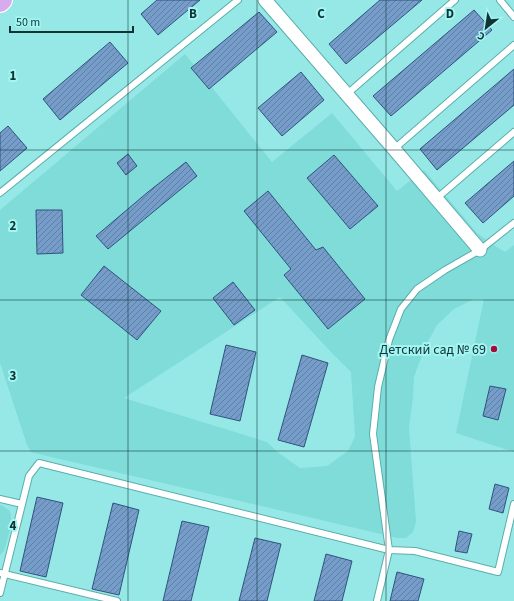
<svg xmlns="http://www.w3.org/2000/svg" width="514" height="601" viewBox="0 0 514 601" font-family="'Source Sans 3',sans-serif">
  <defs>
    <pattern id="building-hatch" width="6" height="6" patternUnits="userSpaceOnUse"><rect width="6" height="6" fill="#769cca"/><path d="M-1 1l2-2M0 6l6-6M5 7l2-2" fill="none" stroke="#5f80a5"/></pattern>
  </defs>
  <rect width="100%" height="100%" fill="#96e8e6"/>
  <g fill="#7fdcd9" fill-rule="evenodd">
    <path d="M 185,54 L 272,162 L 332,113 L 397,191 L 424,170 L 477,233 L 492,244 L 505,252 L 514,245 L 514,452 L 456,433 L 484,299 L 474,299 L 454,309 L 437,325 L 425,347 L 414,377 L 413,398 L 409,427 L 416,522 L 413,532 L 406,538 L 398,538 L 47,456 L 31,452 L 27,445 L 0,363 L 0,210 ZM 280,297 L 328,349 L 351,372 L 355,436 L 348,451 L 327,466 L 300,468 L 280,454 L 267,442 L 124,398 Z"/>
    <polygon points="0,505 3,506 10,511 12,522 10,530 4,551 0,555"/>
  </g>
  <g fill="url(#building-hatch)" stroke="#2f537d">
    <polygon points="157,0 200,0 158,35 141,14"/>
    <polygon points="380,0 422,0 346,64 329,44"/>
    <polygon points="474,10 492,30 391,116 373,96"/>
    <polygon points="259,12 277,32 209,89 191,68"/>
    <polygon points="110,42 128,63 60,120 43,99"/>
    <polygon points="514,69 514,105 437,170 420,149"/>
    <polygon points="301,72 324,100 282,136 258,108"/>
    <polygon points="8,126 27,148 0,171 0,133"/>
    <polygon points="128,154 137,166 126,175 117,163"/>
    <polygon points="334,155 378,206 350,229 307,178"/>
    <polygon points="514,161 514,196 483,223 465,203"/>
    <polygon points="186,162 197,176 108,249 96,236 148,192"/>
    <polygon points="268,191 316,250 323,247 365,299 328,329 284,275 291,269 244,211"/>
    <polygon points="36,210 62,210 63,253 37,254"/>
    <polygon points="104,266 161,311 137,340 81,295"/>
    <polygon points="233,282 255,310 234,325 213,298"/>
    <polygon points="226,345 256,352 240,421 210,414"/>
    <polygon points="302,355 328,363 304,447 278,440"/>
    <polygon points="490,386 506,389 498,420 483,416"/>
    <polygon points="495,484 509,488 503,513 489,509"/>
    <polygon points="37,497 63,503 46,577 20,571"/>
    <polygon points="113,503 139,510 119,595 92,589"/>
    <polygon points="182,521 209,527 191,601 163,601"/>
    <polygon points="459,531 472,534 467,553 455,551"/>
    <polygon points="255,538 281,544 267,601 239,601"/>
    <polygon points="326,554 352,561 342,601 314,601"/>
    <polygon points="397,572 424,579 418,601 390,601"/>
  </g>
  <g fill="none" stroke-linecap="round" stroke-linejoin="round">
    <g stroke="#5baeac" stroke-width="8">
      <g id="lane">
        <polyline points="500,0 514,17"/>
        <polyline points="347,94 455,0"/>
        <polyline points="394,149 514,45"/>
        <polyline points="0,193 238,0"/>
        <polyline points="436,199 514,132"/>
        <polyline points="514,223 480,250 445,270 417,289 401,309 389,340 378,387 373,434 389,550 415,551 498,572 514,504"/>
        <polyline points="0,499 22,504"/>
        <polyline points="0,573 117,601"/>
        <polyline points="0,593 29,476 39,463 389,550 377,601"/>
      </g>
    </g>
    <g stroke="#5baeac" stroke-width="15">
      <polyline id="street" points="265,0 394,149 480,250"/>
    </g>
    <g stroke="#fff" stroke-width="22">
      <polyline id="primary" points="0,2 2,0"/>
    </g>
    <use href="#lane" stroke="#fff" stroke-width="6"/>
    <use href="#street" stroke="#fff" stroke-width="13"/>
    <use href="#primary" stroke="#d7abee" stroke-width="20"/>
  </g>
  <path fill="none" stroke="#103433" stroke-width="1" stroke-opacity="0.55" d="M 128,0 L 128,601M 257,0 L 257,601M 386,0 L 386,601M 0,150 L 514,150M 0,300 L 514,300M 0,451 L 514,451"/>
  <circle fill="#a50a3b" stroke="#a3f6f3" stroke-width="1.5" cx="494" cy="349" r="4"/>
  <g text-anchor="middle" stroke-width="4" stroke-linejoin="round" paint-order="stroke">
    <g font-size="14" fill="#103433" stroke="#a3f6f3" text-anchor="end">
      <text x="486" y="354">Детский сад № 69</text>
    </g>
  </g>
  <g font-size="13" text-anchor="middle" font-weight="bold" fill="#103433" stroke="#a3f6f3" stroke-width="4" stroke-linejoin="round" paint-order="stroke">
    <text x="193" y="18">B</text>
    <text x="321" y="18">C</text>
    <text x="450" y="18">D</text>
    <text x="13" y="80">1</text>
    <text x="13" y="230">2</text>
    <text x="13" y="380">3</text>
    <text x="13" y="530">4</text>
  </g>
  <g transform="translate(486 28) rotate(210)" stroke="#a3f6f3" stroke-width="3" paint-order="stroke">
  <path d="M0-3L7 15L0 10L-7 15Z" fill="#103433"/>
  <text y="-6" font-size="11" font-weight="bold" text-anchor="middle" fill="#103433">С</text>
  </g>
  <path d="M10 26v6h123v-6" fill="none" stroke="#103433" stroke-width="2"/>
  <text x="16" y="26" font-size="12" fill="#103433" stroke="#a3f6f3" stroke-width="3" paint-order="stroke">50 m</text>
</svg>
